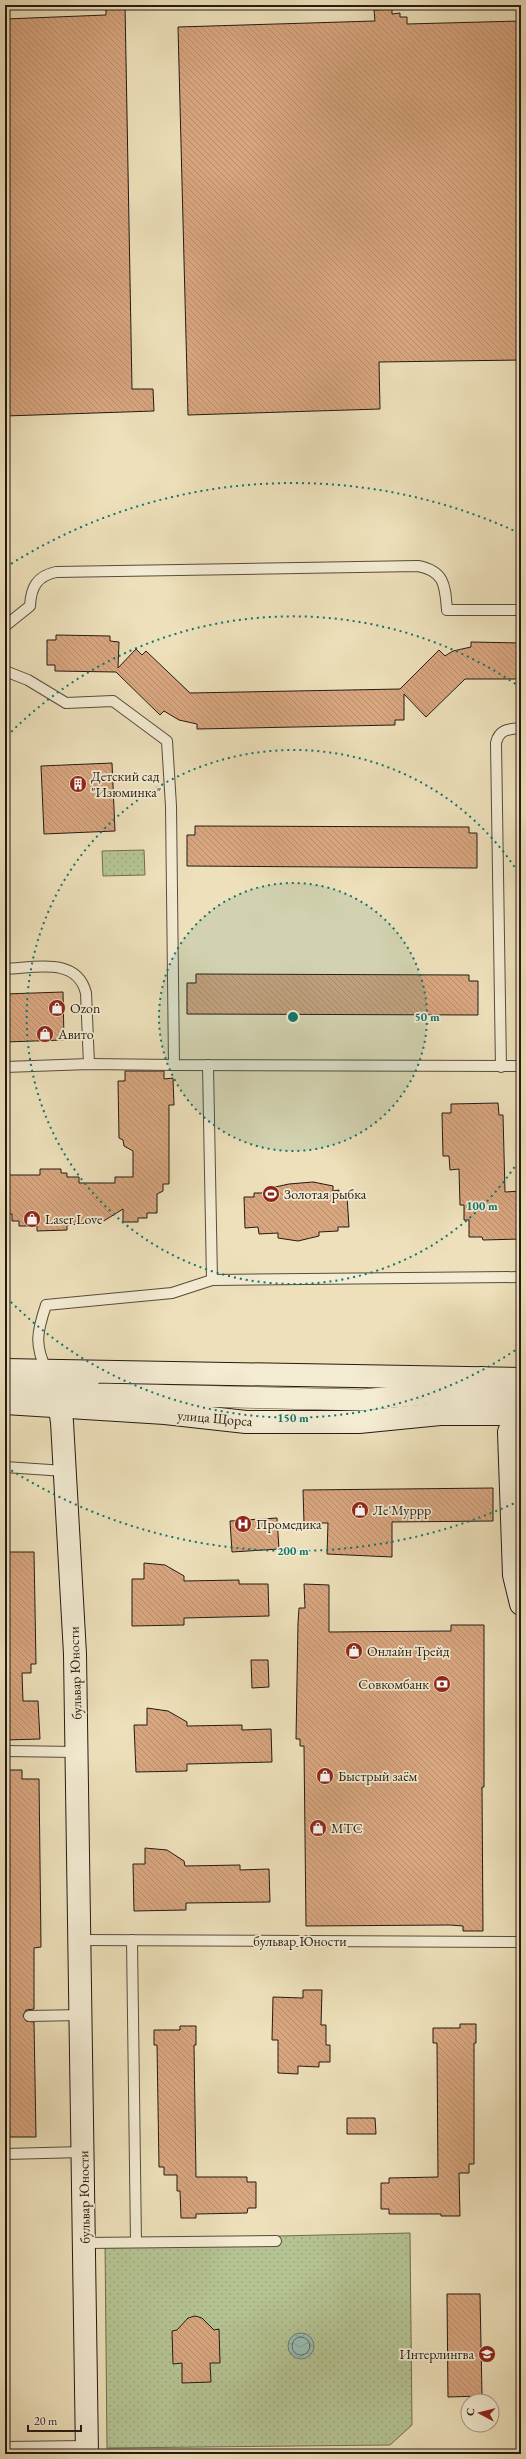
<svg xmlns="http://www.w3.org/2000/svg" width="526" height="2459" viewBox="0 0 526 2459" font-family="'EB Garamond',serif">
  <defs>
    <pattern id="park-dots" width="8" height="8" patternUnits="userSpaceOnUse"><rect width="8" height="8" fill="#b5c392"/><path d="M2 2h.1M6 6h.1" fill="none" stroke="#9ca77d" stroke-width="1.8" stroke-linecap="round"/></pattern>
    <pattern id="water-waves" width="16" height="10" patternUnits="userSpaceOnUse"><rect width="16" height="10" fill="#99bdb3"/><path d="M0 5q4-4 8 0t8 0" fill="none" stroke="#84a299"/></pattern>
    <pattern id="building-back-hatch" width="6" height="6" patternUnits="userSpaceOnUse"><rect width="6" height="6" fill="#d8a67f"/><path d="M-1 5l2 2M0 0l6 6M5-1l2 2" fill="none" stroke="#b98e6d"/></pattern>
  </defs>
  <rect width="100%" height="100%" fill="#ede0ba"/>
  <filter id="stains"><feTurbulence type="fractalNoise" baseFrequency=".005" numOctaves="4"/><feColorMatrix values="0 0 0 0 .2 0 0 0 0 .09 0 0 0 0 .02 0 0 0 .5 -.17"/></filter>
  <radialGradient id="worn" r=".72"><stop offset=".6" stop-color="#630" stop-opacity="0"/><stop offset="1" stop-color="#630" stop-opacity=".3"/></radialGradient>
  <g fill="url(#park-dots)" stroke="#6d6e52">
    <polygon points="144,850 145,875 103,876 102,851"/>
    <polygon points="410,2233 412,2425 390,2445 107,2448 105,2240"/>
  </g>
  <circle fill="url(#water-waves)" stroke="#6b7c73" cx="301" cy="2346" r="13"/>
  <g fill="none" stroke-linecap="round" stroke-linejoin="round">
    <circle stroke="#5f6c63" stroke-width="1" cx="301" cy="2346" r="9"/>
  </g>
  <g fill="url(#building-back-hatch)" stroke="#251a13">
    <polygon points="106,5 125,5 132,389 153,389 154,411 5,416 5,19 106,15"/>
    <polygon points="392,9 392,14 400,13 400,17 407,17 407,24 521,21 521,360 379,362 380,409 188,415 178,27 375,21 374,10"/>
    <polygon points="56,635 110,636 110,641 119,642 118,668 136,649 142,655 146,651 190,693 400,689 439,650 445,656 453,651 471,647 471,642 521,643 521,679 465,679 426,717 404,694 404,720 395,720 395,725 197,729 197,724 179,720 164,711 160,715 116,672 55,671 55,665 47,665 47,640 56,640"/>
    <polygon points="112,763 115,831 44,834 41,766"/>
    <polygon points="195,826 469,827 469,833 477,833 477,868 187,866 187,835 195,835"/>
    <polygon points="196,974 469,975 469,981 478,981 478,1015 187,1014 187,983 196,983"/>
    <polygon points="63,992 64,1040 5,1042 5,994"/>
    <polygon points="125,1071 164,1071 164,1079 173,1078 174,1105 169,1105 169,1184 163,1184 163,1191 157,1194 157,1213 147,1213 147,1218 138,1218 138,1222 123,1222 123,1209 102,1222 67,1225 67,1230 37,1231 37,1226 19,1226 19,1221 12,1221 12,1214 5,1214 5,1175 40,1175 40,1169 61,1169 61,1173 67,1173 67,1177 79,1177 79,1183 115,1183 115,1177 133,1177 133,1151 124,1146 123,1140 119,1138 118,1081 125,1081"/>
    <polygon points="498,1103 499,1115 503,1115 505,1192 521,1191 521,1239 483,1240 482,1237 469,1237 469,1220 464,1220 464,1205 460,1205 459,1169 450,1170 449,1156 443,1156 442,1113 451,1113 451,1104"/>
    <polygon points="313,1182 333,1186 333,1191 339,1190 339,1196 347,1196 349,1227 338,1227 338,1231 319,1232 319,1236 298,1241 278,1238 278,1233 259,1234 258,1227 245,1228 244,1197 254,1197 254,1193 266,1193 266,1189 289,1184"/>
    <polygon points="493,1488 493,1521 392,1522 392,1557 327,1554 328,1523 304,1523 303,1490"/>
    <polygon points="277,1518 279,1549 232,1552 230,1521"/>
    <polygon points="5,1552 34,1552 36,1664 31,1664 31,1673 22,1673 23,1701 38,1701 40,1739 5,1740"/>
    <polygon points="144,1563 165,1565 184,1576 184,1581 239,1580 239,1584 268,1584 269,1616 184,1618 184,1625 132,1626 132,1579 144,1579"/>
    <polygon points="304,1584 329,1585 329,1632 451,1631 451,1625 484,1625 484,1787 482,1787 483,1931 463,1931 463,1926 450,1925 306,1926 304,1746 300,1746 300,1739 296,1739 298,1623 299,1608 305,1608"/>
    <polygon points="251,1660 268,1660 269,1687 252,1688"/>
    <polygon points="147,1708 168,1711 187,1722 187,1726 242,1725 242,1730 271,1729 272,1762 187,1764 187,1771 136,1772 134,1725 147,1725"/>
    <polygon points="5,1770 22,1770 22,1779 39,1779 41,1947 34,1948 34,2009 26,2010 23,2016 26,2021 34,2022 36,2137 5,2137"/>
    <polygon points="145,1848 167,1850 184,1861 185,1866 240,1865 240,1870 269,1869 270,1902 186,1903 186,1910 134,1911 133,1864 145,1864"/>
    <polygon points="303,1990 322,1990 321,2025 326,2025 326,2045 330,2045 330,2062 319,2062 319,2067 298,2066 298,2074 278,2073 278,2040 272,2040 273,1997 303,1998"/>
    <polygon points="460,2024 476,2024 476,2043 474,2043 474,2164 469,2164 469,2173 459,2173 460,2216 441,2216 441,2214 389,2214 389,2209 381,2209 381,2183 389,2183 389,2178 438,2177 437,2043 433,2043 433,2028 460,2028"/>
    <polygon points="180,2026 196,2026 196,2045 194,2045 196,2177 247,2177 247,2182 256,2182 256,2208 248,2208 247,2213 196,2214 196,2218 181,2218 180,2191 177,2191 177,2175 164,2175 164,2167 159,2167 157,2045 154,2045 154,2030 180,2030"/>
    <polygon points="347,2118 375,2118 376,2134 347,2134"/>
    <polygon points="447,2294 480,2294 482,2396 448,2397"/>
    <polygon points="195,2316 202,2318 214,2330 219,2329 220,2363 210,2363 211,2382 182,2383 182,2363 173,2364 172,2331 177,2330 188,2318"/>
  </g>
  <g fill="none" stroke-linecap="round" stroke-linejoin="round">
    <g stroke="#574c3d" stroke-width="12">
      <g id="lane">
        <path d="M 5,626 L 30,606 C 31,587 37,576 56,572 L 418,566 C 445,571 445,586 447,610 L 521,610"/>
        <polyline points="5,671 28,680 66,703 113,701 167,741 171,806 174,1065 521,1066"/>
        <path d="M 5,969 C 34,968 77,956 86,993 L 89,1064"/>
        <polyline points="208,1065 212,1280"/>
        <polyline points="5,1067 89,1064 174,1065"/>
        <path d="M 501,1067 L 496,743 C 499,729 509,729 521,728"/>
        <path d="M 47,1371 C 34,1345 37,1332 46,1305 L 172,1293 L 212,1280 L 521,1277"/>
        <polyline points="5,1467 65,1471"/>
        <polyline points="5,1751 77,1752"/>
        <polyline points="80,1940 521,1942"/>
        <polyline points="132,1940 136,2242"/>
        <polyline points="29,2016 81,2015"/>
        <polyline points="5,2154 83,2152"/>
        <polyline points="84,2243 276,2241"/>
        <polyline points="5,2447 87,2446"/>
      </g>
    </g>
    <g stroke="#574c3d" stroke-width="22">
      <polyline id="street" points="5,1389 98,1394 361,1400 439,1393 516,1398"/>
    </g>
    <g stroke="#251a13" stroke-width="24">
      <g id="secondary">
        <polyline points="5,1370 521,1379"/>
        <polyline points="47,1371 57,1391 62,1422 75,1654 87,2454"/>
        <polyline points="482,1378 508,1398 521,1424"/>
        <polyline points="5,1403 165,1413 246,1422 359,1422 440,1414 521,1414"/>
        <polyline points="521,1403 509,1432 514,1575 521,1604"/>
        <polyline points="59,1407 70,1392 95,1372"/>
      </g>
    </g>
    <use href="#lane" stroke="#f3ebd2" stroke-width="10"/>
    <use href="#street" stroke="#f3ebd2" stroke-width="21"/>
    <use href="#secondary" stroke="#f3ebd2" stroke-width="22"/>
  </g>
  <circle cx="293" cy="1017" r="134" fill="#0f766e" fill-opacity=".12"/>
  <g fill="none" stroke="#0f766e" stroke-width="2" stroke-dasharray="2 4">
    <circle cx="293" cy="1017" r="134"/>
    <path d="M521 1157A267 267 0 1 1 521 877"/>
    <path d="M520 1347A401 401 0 0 1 7 1298M7 736A401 401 0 0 1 520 687"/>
    <path d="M519 1501A534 534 0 0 1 6 1467M6 567A534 534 0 0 1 519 533"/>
  </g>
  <defs>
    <g id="building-disc" transform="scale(0.9)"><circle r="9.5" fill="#8f2418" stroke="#f3ebd2"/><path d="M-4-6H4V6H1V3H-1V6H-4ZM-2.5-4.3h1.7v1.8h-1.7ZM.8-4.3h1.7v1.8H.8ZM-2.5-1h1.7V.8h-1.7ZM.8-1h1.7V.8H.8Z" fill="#fff"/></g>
    <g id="shop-disc" transform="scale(0.9)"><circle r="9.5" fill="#8f2418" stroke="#f3ebd2"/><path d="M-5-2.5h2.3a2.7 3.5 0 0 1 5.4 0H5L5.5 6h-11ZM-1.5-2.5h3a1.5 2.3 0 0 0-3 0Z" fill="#fff"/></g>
    <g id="stadium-disc" transform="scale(0.9)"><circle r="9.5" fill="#8f2418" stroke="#f3ebd2"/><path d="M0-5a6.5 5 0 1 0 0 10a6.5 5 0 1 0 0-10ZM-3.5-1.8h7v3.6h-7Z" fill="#fff"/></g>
    <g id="hospital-disc" transform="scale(0.9)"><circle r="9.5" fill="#8f2418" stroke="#f3ebd2"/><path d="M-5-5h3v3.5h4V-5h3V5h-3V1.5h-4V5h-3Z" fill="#fff"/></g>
    <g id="bank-disc" transform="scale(0.9)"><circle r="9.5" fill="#8f2418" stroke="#f3ebd2"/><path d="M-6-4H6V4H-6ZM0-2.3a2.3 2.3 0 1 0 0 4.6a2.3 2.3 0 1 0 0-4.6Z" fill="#fff"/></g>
    <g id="school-disc" transform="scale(0.9)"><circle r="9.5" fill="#8f2418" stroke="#f3ebd2"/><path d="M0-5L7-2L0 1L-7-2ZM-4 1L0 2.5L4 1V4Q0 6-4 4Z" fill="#fff"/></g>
  </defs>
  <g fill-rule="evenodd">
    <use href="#building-disc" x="78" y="784"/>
    <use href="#shop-disc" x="57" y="1008"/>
    <use href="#shop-disc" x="45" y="1034"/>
    <use href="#stadium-disc" x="271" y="1194"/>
    <use href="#shop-disc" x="32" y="1219"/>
    <use href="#shop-disc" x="360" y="1510"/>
    <use href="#hospital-disc" x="243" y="1524"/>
    <use href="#shop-disc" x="354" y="1651"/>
    <use href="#bank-disc" x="442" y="1684"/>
    <use href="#shop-disc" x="325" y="1776"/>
    <use href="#shop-disc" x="318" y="1828"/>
    <use href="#school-disc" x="487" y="2354"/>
  </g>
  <g text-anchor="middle" stroke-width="3.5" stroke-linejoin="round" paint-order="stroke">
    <g font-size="14" fill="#251a13" stroke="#f3ebd2" text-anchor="start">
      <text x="91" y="781">Детский сад<tspan x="91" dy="16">"Изюминка"</tspan></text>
      <text x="70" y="1013">Ozon</text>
      <text x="58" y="1039">Авито</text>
      <text x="284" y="1199">Золотая рыбка</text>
      <text x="45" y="1224">Laser Love</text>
      <text x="373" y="1515">Ле'Муррр</text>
      <text x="256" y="1529">Промедика</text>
      <text x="367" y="1656">Онлайн Трейд</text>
      <text x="429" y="1689" text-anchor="end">Совкомбанк</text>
      <text x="338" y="1781">Быстрый заём</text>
      <text x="331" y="1833">МТС</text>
      <text x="474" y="2359" text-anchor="end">Интерлингва</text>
    </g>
    <g font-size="14" fill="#251a13" stroke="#f3ebd2">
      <text transform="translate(215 1418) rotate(5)" y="5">улица Щорса</text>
      <text transform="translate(75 1673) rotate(-92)" y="5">бульвар Юности</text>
      <text x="300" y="1946">бульвар Юности</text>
      <text transform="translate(84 2197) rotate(-91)" y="5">бульвар Юности</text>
    </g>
  </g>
  <circle cx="293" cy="1017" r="6" fill="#0f766e" stroke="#f3ebd2" stroke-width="2"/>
  <g font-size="12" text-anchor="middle" font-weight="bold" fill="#0f766e" stroke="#f3ebd2" stroke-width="3.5" stroke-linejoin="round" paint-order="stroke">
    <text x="427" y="1021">50 m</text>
    <text x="482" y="1210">100 m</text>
    <text x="293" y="1422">150 m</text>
    <text x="293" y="1555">200 m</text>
  </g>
  <rect width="526" height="2459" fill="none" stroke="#ede0ba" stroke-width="20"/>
  <rect x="6" y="6" width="514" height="2447" fill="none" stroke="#251a13" stroke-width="2"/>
  <rect x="10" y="10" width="506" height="2439" fill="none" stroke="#251a13"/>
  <g transform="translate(480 2413) rotate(277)"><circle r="19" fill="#f3ebd2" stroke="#a19786"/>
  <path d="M0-3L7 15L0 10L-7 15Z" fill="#8f2418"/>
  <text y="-6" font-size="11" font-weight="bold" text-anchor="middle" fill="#251a13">С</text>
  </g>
  <path d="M28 2425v6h53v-6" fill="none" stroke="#251a13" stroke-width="2"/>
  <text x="34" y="2425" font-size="12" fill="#251a13" stroke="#f3ebd2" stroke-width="3" paint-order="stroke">20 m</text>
  <rect width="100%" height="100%" filter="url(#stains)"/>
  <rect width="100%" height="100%" fill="url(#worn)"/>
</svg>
